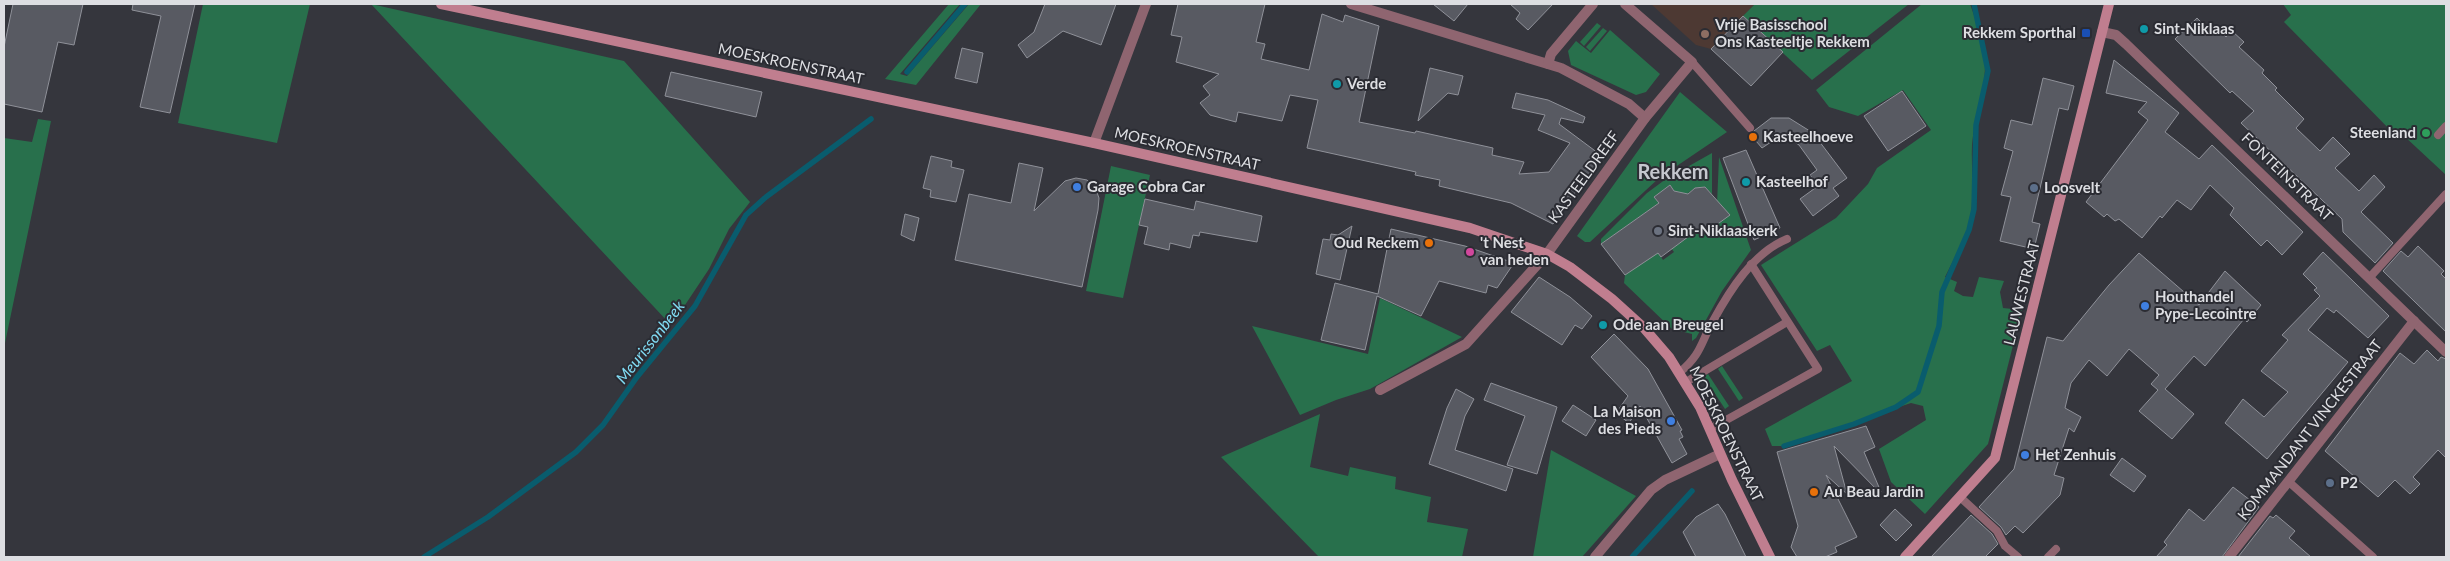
<svg xmlns="http://www.w3.org/2000/svg" width="2450" height="561" viewBox="0 0 2450 561" font-family="Lato,sans-serif">
  <rect width="100%" height="100%" fill="#35363d"/>
  <polygon fill="#4d3933" points="1651,4 1755,4 1711,49 1696,45"/>
  <g fill="#28704c">
    <polygon points="203,4 310,4 277,143 178,123"/>
    <polygon points="371,4 624,61 750,202 729,229 709,269 685,305 669,323"/>
    <polygon points="949,4 960,4 900,74 907,76 969,4 981,4 916,85 885,79"/>
    <polygon points="1755,4 1909,4 1812,80 1743,16"/>
    <path d="M 1922,4 L 1970,4 C 1977,23 1985,46 1985,67 C 1985,93 1974,119 1972,145 C 1971,172 1975,199 1969,225 C 1964,243 1953,260 1945,277 L 1957,282 L 1954,291 L 1963,296 L 1973,297 L 1979,277 L 2004,281 L 2000,292 L 2003,308 L 2022,310 L 1988,444 L 1925,514 L 1891,482 L 1879,449 L 1926,420 L 1923,406 L 1911,403 L 1860,420 L 1854,424 L 1784,446 L 1772,446 L 1765,429 L 1852,381 L 1830,345 L 1817,351 L 1761,265 L 1836,218 L 1868,184 L 1877,168 L 1931,130 L 1903,90 L 1858,116 L 1829,107 L 1816,90 Z"/>
    <polygon points="2283,4 2446,4 2446,175 2403,135 2399,139 2284,22 2291,15"/>
    <polygon points="1597,23 1601,26 1584,46 1580,42"/>
    <polygon points="1603,28 1607,31 1590,51 1586,47"/>
    <polygon points="1610,30 1660,74 1646,92 1636,95 1571,65 1568,51 1576,41 1591,53"/>
    <polygon points="1680,92 1727,132 1659,178 1590,242 1585,242 1577,236"/>
    <polygon points="38,119 51,121 4,348 4,138 32,142"/>
    <polygon points="1712,153 1712,194 1705,187 1695,188 1684,196 1677,195 1670,185 1654,197 1659,203 1601,244 1601,239 1647,193 1666,179"/>
    <polygon points="1719,157 1751,250 1722,291 1696,338 1692,341 1692,334 1672,329 1624,283 1625,275 1657,251 1663,260 1674,252 1668,244 1700,228 1704,234 1717,204"/>
    <polygon points="1111,166 1150,175 1123,298 1086,291"/>
    <polygon points="1380,298 1462,337 1370,389 1336,400 1300,415 1252,326 1368,354"/>
    <polygon points="1722,366 1743,398 1739,401 1718,369"/>
    <polygon points="1708,374 1729,406 1725,409 1704,377"/>
    <polygon points="1320,414 1310,467 1348,476 1350,467 1396,477 1395,489 1431,497 1427,522 1468,529 1462,557 1319,557 1221,457"/>
    <polygon points="1551,450 1636,496 1582,557 1533,557"/>
  </g>
  <g fill="none" stroke-linecap="round" stroke-linejoin="round">
    <g stroke="#095c6d" stroke-width="5.5">
      <polyline points="907,72 965,4"/>
      <polyline points="1784,446 1854,424 1896,407 1918,392 1939,326 1942,292 1969,230 1974,209 1976,125 1988,71 1974,4"/>
      <polyline points="424,557 488,517 576,452 603,425 637,377 695,306 746,215 766,197 871,119"/>
      <polyline points="1632,557 1692,491"/>
    </g>
  </g>
  <g fill="#585a62" stroke="#8f9199">
    <polygon points="13,4 83,4 74,45 58,42 42,112 4,104 4,47"/>
    <polygon points="133,4 195,4 170,113 140,107 161,16 132,10"/>
    <polygon points="1045,4 1116,4 1101,45 1063,31 1027,58 1018,45 1034,32"/>
    <polygon points="1178,4 1265,4 1256,42 1265,44 1261,59 1309,70 1322,14 1343,22 1345,15 1379,26 1359,122 1415,133 1416,131 1493,148 1492,155 1524,162 1519,174 1549,172 1570,143 1538,130 1545,115 1512,108 1516,93 1548,100 1585,117 1583,123 1561,118 1559,124 1602,156 1572,197 1564,202 1565,207 1553,224 1511,203 1439,186 1440,180 1415,175 1416,172 1307,148 1318,100 1290,95 1282,121 1238,112 1236,122 1210,115 1200,103 1210,95 1203,86 1219,74 1176,62 1182,37 1171,35"/>
    <polygon points="1433,4 1468,4 1454,21"/>
    <polygon points="1510,4 1553,4 1528,30 1516,19 1520,13"/>
    <polygon points="1743,16 1783,52 1751,86 1711,49"/>
    <polygon points="2197,18 2211,32 2216,27 2226,37 2232,31 2244,42 2239,47 2264,70 2262,73 2277,88 2275,90 2304,119 2296,128 2320,151 2333,137 2350,154 2335,168 2359,191 2374,175 2385,187 2361,212 2393,243 2375,263 2343,232 2342,219 2241,123 2254,111 2232,91 2230,93 2175,39"/>
    <polygon points="962,48 983,53 977,83 955,78"/>
    <polygon points="2114,60 2179,113 2165,132 2199,159 2212,145 2303,232 2282,255 2267,240 2261,246 2230,215 2234,208 2210,185 2191,210 2177,200 2162,218 2160,216 2142,238 2119,219 2115,221 2107,214 2104,217 2086,202 2148,120 2138,112 2147,102 2106,93"/>
    <polygon points="1430,68 1463,76 1458,95 1448,93 1418,121"/>
    <polygon points="671,72 762,92 756,117 665,96"/>
    <polygon points="2043,78 2074,86 2068,110 2059,108 2032,222 2040,224 2034,249 2000,241 2011,197 2001,195 2013,151 2004,148 2011,120 2032,125"/>
    <polygon points="1902,91 1926,126 1888,151 1864,116"/>
    <polygon points="1771,118 1789,118 1813,133 1847,178 1833,188 1839,196 1813,216 1800,199 1818,186 1810,175 1817,170 1799,145 1783,134 1762,148 1750,134"/>
    <polygon points="1746,150 1780,228 1754,240 1723,158"/>
    <polygon points="931,156 952,161 951,167 964,170 956,202 930,197 931,190 923,188"/>
    <polygon points="1019,163 1043,168 1034,211 1065,181 1076,178 1087,180 1095,187 1099,198 1098,210 1082,287 955,260 969,194 1011,203"/>
    <polygon points="1670,185 1674,191 1688,194 1695,188 1705,187 1730,215 1704,234 1700,228 1661,257 1658,253 1625,275 1601,244 1659,203 1654,197"/>
    <polygon points="1145,199 1194,210 1196,201 1262,216 1257,242 1200,232 1199,236 1193,235 1190,248 1170,243 1169,250 1144,244 1148,227 1139,225"/>
    <polygon points="905,214 919,218 914,241 901,235"/>
    <polygon points="1352,226 1340,280 1316,274 1323,239 1330,240 1331,234 1338,235"/>
    <polygon points="1391,229 1465,246 1514,263 1497,288 1488,285 1486,293 1439,281 1421,316 1377,296 1365,350 1321,340 1335,283 1378,294"/>
    <polygon points="2418,246 2444,271 2441,274 2446,279 2446,332 2383,271 2401,251 2408,257"/>
    <polygon points="2323,252 2389,316 2368,338 2336,310 2334,313 2327,308 2308,330 2348,362 2267,459 2225,423 2243,399 2264,417 2288,392 2261,371 2288,340 2282,335 2320,296 2314,290 2317,288 2303,274"/>
    <polygon points="2139,253 2199,305 2225,271 2261,305 2247,322 2244,319 2205,366 2194,356 2165,389 2194,414 2172,439 2139,411 2158,390 2151,384 2159,375 2129,349 2107,376 2089,360 2071,383 2065,408 2081,417 2074,432 2069,428 2054,475 2064,478 2060,495 2023,533 2015,526 2006,535 2001,527 1979,507 2014,469 2047,337 2063,341 2109,285"/>
    <polygon points="1539,277 1570,297 1592,316 1582,329 1575,325 1562,345 1511,312"/>
    <polygon points="1614,334 1648,369 1682,430 1680,431 1683,437 1679,439 1687,454 1672,463 1640,406 1629,423 1616,413 1628,396 1591,357"/>
    <polygon points="2427,350 2438,361 2441,357 2446,359 2446,458 2438,450 2413,477 2420,484 2410,494 2395,480 2378,497 2325,451 2400,353 2414,364"/>
    <polygon points="1491,383 1557,407 1537,474 1507,465 1525,416 1484,400"/>
    <polygon points="1456,389 1474,399 1465,416 1455,450 1513,469 1506,491 1429,464 1447,408"/>
    <polygon points="1573,405 1596,420 1586,436 1562,421"/>
    <polygon points="1866,426 1875,447 1864,452 1881,492 1880,493 1834,446 1847,494 1826,475 1857,537 1835,547 1837,552 1825,557 1797,557 1791,547 1798,526 1777,452"/>
    <polygon points="2122,458 2146,476 2134,492 2110,475"/>
    <polygon points="2233,487 2259,507 2222,557 2156,557 2167,545 2164,542 2189,509 2204,521"/>
    <polygon points="1718,504 1725,514 1746,557 1696,557 1683,532 1696,517"/>
    <polygon points="1895,509 1912,525 1896,541 1880,525"/>
    <polygon points="1971,515 1992,534 1998,544 1985,557 1931,557"/>
    <polygon points="2276,515 2295,531 2289,538 2311,557 2238,557 2270,516 2273,518"/>
  </g>
  <g fill="none" stroke-linecap="round" stroke-linejoin="round">
    <g stroke="#8f6570" stroke-width="8">
      <polyline points="1692,62 1750,128"/>
      <polyline points="2438,135 2446,126"/>
      <polyline points="2370,277 2446,194"/>
      <path d="M 1680,372 C 1702,353 1700,344 1713,321 C 1730,290 1753,253 1787,239"/>
      <polyline points="1686,382 1787,322"/>
      <polyline points="1710,429 1818,369 1751,264"/>
      <polyline points="2289,482 2373,557"/>
      <polyline points="1960,497 1997,531 2005,546 2018,557"/>
      <polyline points="2048,557 2056,549"/>
    </g>
    <g stroke="#8f6570" stroke-width="10">
      <polyline points="1351,4 1561,68 1629,104 1645,118"/>
      <polyline points="2102,32 2116,35 2126,44 2446,352"/>
      <polyline points="1548,64 1551,54 1593,4"/>
      <polyline points="1094,143 1146,4"/>
      <polyline points="1380,390 1466,344 1547,254 1645,118 1692,62 1625,4"/>
      <polyline points="1595,557 1651,490 1665,480 1720,454"/>
      <polyline points="2229,557 2414,321"/>
    </g>
    <g stroke="#c07e8f" stroke-width="10">
      <polyline points="441,4 1094,143 1470,228 1547,254 1570,267 1612,299 1644,328 1669,357 1700,407 1732,480 1770,557"/>
      <polyline points="1905,557 1995,458 2109,4"/>
    </g>
  </g>
  <g fill="#0f9aa8" stroke="#2b2c33" stroke-width="2">
    <circle cx="2144" cy="29" r="5"/>
    <circle cx="1337" cy="84" r="5"/>
    <circle cx="1746" cy="182" r="5"/>
    <circle cx="1603" cy="325" r="5"/>
  </g>
  <rect fill="#1a4fb4" stroke="#2b2c33" stroke-width="2" x="2081" y="28" width="10" height="10" rx="2.5"/>
  <circle fill="#8d6e63" stroke="#2b2c33" stroke-width="2" cx="1705" cy="34" r="5"/>
  <circle fill="#2e9e5b" stroke="#2b2c33" stroke-width="2" cx="2426" cy="133" r="5"/>
  <g fill="#e8710a" stroke="#2b2c33" stroke-width="2">
    <circle cx="1753" cy="137" r="5"/>
    <circle cx="1429" cy="243" r="5"/>
    <circle cx="1814" cy="492" r="5"/>
  </g>
  <g fill="#3f7fe0" stroke="#2b2c33" stroke-width="2">
    <circle cx="1077" cy="187" r="5"/>
    <circle cx="2145" cy="306" r="5"/>
    <circle cx="1671" cy="421" r="5"/>
    <circle cx="2025" cy="455" r="5"/>
  </g>
  <g fill="#5c6f8a" stroke="#2b2c33" stroke-width="2">
    <circle cx="2034" cy="188" r="5"/>
    <circle cx="2330" cy="483" r="5"/>
  </g>
  <circle fill="#6b7280" stroke="#2b2c33" stroke-width="2" cx="1658" cy="231" r="5"/>
  <circle fill="#d1479c" stroke="#2b2c33" stroke-width="2" cx="1470" cy="252" r="5"/>
  <g text-anchor="middle" stroke-width="4" stroke-linejoin="round" paint-order="stroke">
    <g font-size="15" font-weight="bold" fill="#dddee2" stroke="#2b2c33" text-anchor="start">
      <text x="1715" y="30">Vrije Basisschool<tspan x="1715" dy="17">Ons Kasteeltje Rekkem</tspan></text>
      <text x="2154" y="34">Sint-Niklaas</text>
      <text x="2076" y="38" text-anchor="end">Rekkem Sporthal</text>
      <text x="1347" y="89">Verde</text>
      <text x="2416" y="138" text-anchor="end">Steenland</text>
      <text x="1763" y="142">Kasteelhoeve</text>
      <text x="1756" y="187">Kasteelhof</text>
      <text x="1087" y="192">Garage Cobra Car</text>
      <text x="2044" y="193">Loosvelt</text>
      <text x="1668" y="236">Sint-Niklaaskerk</text>
      <text x="1419" y="248" text-anchor="end">Oud Reckem</text>
      <text x="1480" y="248">'t Nest<tspan x="1480" dy="17">van heden</tspan></text>
      <text x="2155" y="302">Houthandel<tspan x="2155" dy="17">Pype-Lecointre</tspan></text>
      <text x="1613" y="330">Ode aan Breugel</text>
      <text x="1661" y="417" text-anchor="end">La Maison<tspan x="1661" dy="17">des Pieds</tspan></text>
      <text x="2035" y="460">Het Zenhuis</text>
      <text x="2340" y="488">P2</text>
      <text x="1824" y="497">Au Beau Jardin</text>
    </g>
    <g font-size="15" fill="#dddee2" stroke="#2b2c33">
      <text transform="translate(791 64) rotate(12)" y="5">MOESKROENSTRAAT</text>
      <text transform="translate(1187 149) rotate(13)" y="5">MOESKROENSTRAAT</text>
      <text transform="translate(1584 177) rotate(-54)" y="5">KASTEELDREEF</text>
      <text transform="translate(2287 177) rotate(44)" y="5">FONTEINSTRAAT</text>
      <text transform="translate(2022 293) rotate(-76)" y="5">LAUWESTRAAT</text>
      <text transform="translate(2310 430) rotate(-52)" y="5">KOMMANDANT VINCKESTRAAT</text>
      <text transform="translate(1726 434) rotate(64)" y="5">MOESKROENSTRAAT</text>
    </g>
    <g font-size="16" font-style="italic" fill="#81dcf4" stroke="#2b2c33">
      <text transform="translate(650 342) rotate(-52)" y="6">Meurissonbeek</text>
    </g>
    <g font-size="20" font-weight="bold" fill="#c5c7cf" stroke="#2b2c33">
      <text x="1673" y="179">Rekkem</text>
    </g>
  </g>
  <rect width="2450" height="561" fill="none" stroke="#dddee2" stroke-width="10"/>
</svg>
